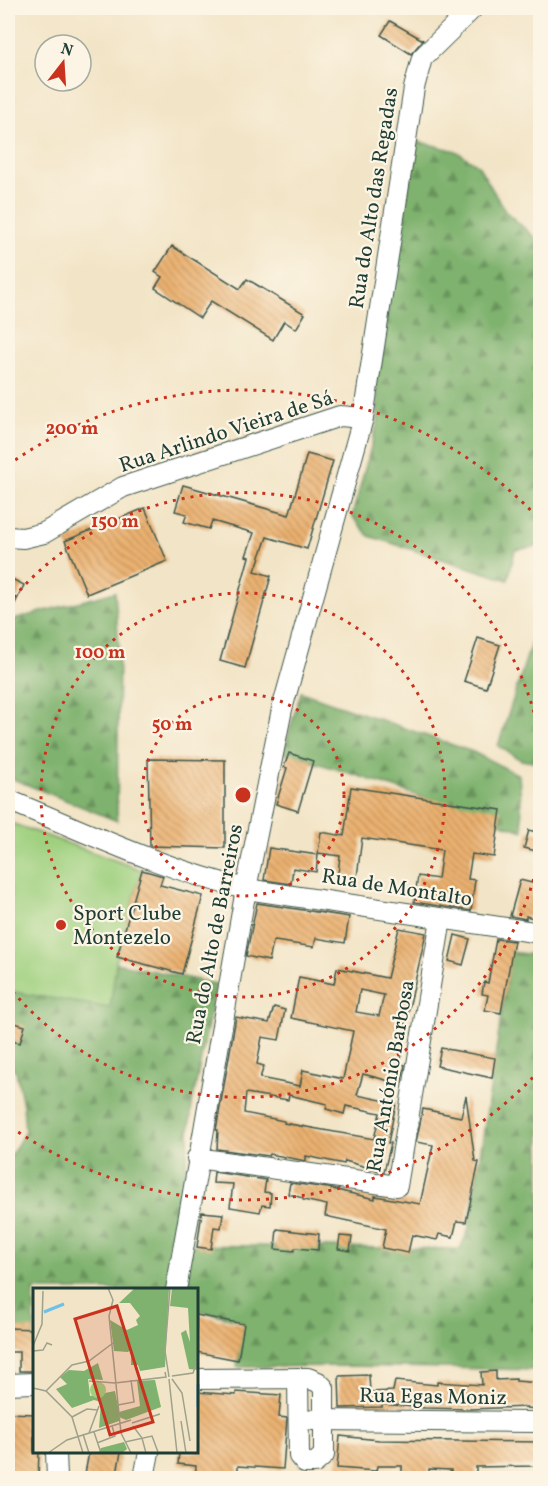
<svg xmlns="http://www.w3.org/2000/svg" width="548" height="1486" viewBox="0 0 548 1486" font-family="Vollkorn,serif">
  <defs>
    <pattern id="forest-firs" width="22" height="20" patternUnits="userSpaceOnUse" patternTransform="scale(1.5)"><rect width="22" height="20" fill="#7fb26e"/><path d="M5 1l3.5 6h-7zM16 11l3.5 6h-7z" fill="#67925b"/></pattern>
    <pattern id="building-back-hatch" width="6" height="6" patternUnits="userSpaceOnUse" patternTransform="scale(1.5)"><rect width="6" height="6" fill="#ebb170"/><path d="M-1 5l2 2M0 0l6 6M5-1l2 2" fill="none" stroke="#be915d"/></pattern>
  </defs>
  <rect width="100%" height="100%" fill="#fcf5e5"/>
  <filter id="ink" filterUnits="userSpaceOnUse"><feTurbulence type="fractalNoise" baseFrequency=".0167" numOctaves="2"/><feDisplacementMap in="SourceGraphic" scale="12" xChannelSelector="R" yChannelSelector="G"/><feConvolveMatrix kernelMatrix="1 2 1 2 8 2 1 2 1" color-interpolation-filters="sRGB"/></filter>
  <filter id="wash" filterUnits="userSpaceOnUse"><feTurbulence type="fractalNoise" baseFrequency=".008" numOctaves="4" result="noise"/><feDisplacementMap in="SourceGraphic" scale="24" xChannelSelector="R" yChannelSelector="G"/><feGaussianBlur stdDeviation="1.35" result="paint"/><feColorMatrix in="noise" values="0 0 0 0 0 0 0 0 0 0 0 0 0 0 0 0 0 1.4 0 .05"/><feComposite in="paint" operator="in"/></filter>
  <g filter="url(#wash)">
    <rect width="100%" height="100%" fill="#f2e4c6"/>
    <g fill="url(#forest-firs)" stroke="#4f7851" stroke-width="1.5">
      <polygon points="416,141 456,151 478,165 505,211 540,242 540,546 515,550 508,580 369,536 352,516 378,421 376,375"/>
      <polygon points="115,592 119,648 117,821 8,777 8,621"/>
      <polygon points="540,616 540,763 521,760 498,746"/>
      <polygon points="301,692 473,752 519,775 523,831 353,774 283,753"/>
      <polygon points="511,952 540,956 540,1370 349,1366 237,1367 242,1321 197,1310 196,1290 34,1290 34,1346 27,1332 8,1331 8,1161 25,1131 23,1105 16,1071 8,1064 8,979 104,1003 117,963 216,984 192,1104 178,1245 460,1249 469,1228"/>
    </g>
    <polygon fill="#9fd07f" stroke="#5f865a" stroke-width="1.5" points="8,822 142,870 117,957 110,1008 8,991"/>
    <g id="blocks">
      <g fill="url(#building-back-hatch)" fill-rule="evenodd">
        <polygon points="390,21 423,40 411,54 381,35"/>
        <polygon points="172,246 240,289 247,279 305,314 296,329 284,321 273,340 211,301 200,318 155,288 162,277 155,272"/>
        <polygon points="307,454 333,461 307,549 267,537 255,571 271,576 245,668 220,661 249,557 246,556 254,533 212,521 209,529 184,522 187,514 175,511 183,485 289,515"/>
        <polygon points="145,508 167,561 87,594 65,541"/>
        <polygon points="8,577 24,585 8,618"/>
        <polygon points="478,638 500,645 486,688 464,681"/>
        <polygon points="289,753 313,761 298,811 276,804 287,768 284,767"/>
        <polygon points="148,759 225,760 225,848 150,846"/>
        <polygon points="351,787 501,810 494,857 472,854 468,879 475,880 471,911 414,902 418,876 438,879 442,850 362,838 357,877 338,874 340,856 318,853 321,832 344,836"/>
        <polygon points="529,830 540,833 540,852 524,848"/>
        <polygon points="269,848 318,855 316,872 293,868 291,884 264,880"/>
        <polygon points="142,870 163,876 160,885 203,896 182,974 117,957"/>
        <polygon points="520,880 540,885 540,920 526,916 526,919 510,916"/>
        <polygon points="257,903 349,917 345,943 316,938 314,947 275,941 273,942 269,961 246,956"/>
        <path d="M 399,928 L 426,933 L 405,1026 L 408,1027 L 400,1063 L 405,1065 L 403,1075 L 401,1084 L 363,1074 L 357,1095 L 396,1103 L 388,1143 L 391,1143 L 384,1172 L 345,1161 L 344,1164 L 306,1156 L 306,1161 L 270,1154 L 269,1156 L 217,1149 L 218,1130 L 216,1130 L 236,1017 L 269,1023 L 274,1007 L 285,1010 L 279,1040 L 262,1037 L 257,1064 L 264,1066 L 260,1078 L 300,1086 L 303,1070 L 343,1079 L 353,1031 L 291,1018 L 299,977 L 334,984 L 337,968 L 387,978 ZM 360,990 L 384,995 L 379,1016 L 356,1012 ZM 246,1093 L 288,1100 L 289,1095 L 327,1104 L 326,1109 L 344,1114 L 346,1106 L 380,1113 L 374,1139 L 284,1123 L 284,1121 L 244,1113 Z"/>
        <polygon points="455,935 470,939 463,965 449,961"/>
        <polygon points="496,939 514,941 501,1013 485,1010 488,995 482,994 484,982 488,983"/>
        <polygon points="8,1021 25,1026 20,1043 8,1040"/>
        <polygon points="441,1048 495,1058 492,1078 437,1066"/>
        <polygon points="466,1096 475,1161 479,1162 466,1222 457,1221 453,1237 439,1234 437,1240 412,1235 408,1253 382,1248 386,1229 325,1216 327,1205 303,1200 303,1198 288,1194 290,1183 328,1188 375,1199 375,1196 420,1204 433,1145 416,1142 423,1109 461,1117"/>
        <polygon points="214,1172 266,1180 264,1192 271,1193 270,1206 262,1205 260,1212 230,1207 233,1184 213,1183"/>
        <polygon points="202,1212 223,1214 221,1228 214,1227 211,1249 197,1247"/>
        <polygon points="277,1229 319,1234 318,1250 295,1248 294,1251 275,1249"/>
        <polygon points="340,1236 352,1237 350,1251 338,1249"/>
        <polygon points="196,1315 244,1324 238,1360 196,1352"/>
        <polygon points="8,1328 33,1329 34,1371 19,1371 19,1352 8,1352"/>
        <polygon points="496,1371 496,1380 516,1379 516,1381 540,1383 540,1409 525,1408 526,1407 470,1409 425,1408 382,1404 382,1407 340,1408 339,1376 369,1375 370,1392 393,1391 395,1381 437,1385 437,1382 482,1385 481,1372"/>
        <polygon points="196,1392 236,1395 236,1392 281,1395 279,1417 287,1418 283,1469 238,1466 238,1479 195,1479 196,1466 178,1464 179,1452 196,1452"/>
        <polygon points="9,1413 34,1414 34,1452 39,1452 38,1479 8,1479"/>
        <polygon points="340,1436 379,1440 540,1442 540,1466 476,1467 476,1476 451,1475 451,1470 429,1469 429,1474 402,1474 402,1466 377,1466 376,1471 337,1468"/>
        <polygon points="89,1452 121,1452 116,1479 84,1479"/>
      </g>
    </g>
  </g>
  <g filter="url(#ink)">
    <use href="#blocks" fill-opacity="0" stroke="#3f564a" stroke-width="1.5"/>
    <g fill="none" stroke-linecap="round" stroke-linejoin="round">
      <g stroke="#3f564a" stroke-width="22">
        <g id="minor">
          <polyline points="8,537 23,538 44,533 123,487 340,416 363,418"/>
          <path d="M 8,800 C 86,832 163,869 246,889 L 540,933"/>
          <polyline points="197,1158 397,1186 441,919"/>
          <polyline points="176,1290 246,889 282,709 363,418 414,88 422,58 473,8"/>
          <polyline points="196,1379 308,1378 318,1382 324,1388 324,1455 315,1463 305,1463 299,1456 298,1378"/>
          <polyline points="8,1384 34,1383"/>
          <polyline points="312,1420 540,1422"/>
          <polyline points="56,1452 57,1478"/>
          <polyline points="144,1478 149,1452"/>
        </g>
      </g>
      <use href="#minor" stroke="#fff" stroke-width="20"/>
    </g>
  </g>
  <g fill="none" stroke="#c8321e" stroke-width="3" stroke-dasharray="3 6">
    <circle cx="243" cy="795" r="101"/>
    <circle cx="243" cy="795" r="202"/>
    <path d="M540 853A303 303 0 0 1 8 986M8 604A303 303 0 0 1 540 737"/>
    <path d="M539 1071A405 405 0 0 1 8 1125M8 465A405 405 0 0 1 539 519"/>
  </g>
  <circle fill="#c8321e" stroke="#fcf5e5" stroke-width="2" cx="61" cy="925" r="6"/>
  <g text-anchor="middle" stroke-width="4.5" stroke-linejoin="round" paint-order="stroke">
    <g font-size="21" fill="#1f3d34" stroke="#fcf5e5">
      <text transform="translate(373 198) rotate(-81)" y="7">Rua do Alto das Regadas</text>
      <text transform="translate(226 431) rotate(-18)" y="7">Rua Arlindo Vieira de Sá</text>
      <text transform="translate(397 887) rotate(9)" y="7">Rua de Montalto</text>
      <text transform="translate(214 934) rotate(-79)" y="7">Rua do Alto de Barreiros</text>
      <text transform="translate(390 1076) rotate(-80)" y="7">Rua António Barbosa</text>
      <text transform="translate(433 1396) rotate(1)" y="7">Rua Egas Moniz</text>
    </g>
    <g font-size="21" fill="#1f3d34" stroke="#fcf5e5" text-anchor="start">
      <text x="73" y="920">Sport Clube<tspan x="73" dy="24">Montezelo</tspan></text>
    </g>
  </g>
  <g transform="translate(33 1288)">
    <rect width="165" height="165" fill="#f2e4c6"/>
    <path d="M 102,0 L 136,0 L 132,79 L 107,83 L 105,77 L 98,77 L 98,61 L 95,64 L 81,63 L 77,32 L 94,42 L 105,37 L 103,32 L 107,28 L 97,15 L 86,15 ZM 139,0 L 165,0 L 165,82 L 156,81 L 148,45 L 153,42 L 157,54 L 155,20 L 137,18 ZM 65,75 L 70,92 L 55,91 L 57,108 L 82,103 L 86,124 L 107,118 L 104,93 L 122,92 L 128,119 L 93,132 L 86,129 L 86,133 L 66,140 L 68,114 L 61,112 L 39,120 L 23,101 L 34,96 L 27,89 L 36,82 L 51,83 ZM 91,154 L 94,161 L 89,165 L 65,165 L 68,160 Z" fill="#7fb26e"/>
    <path d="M57 102a8 8 0 1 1 16 0a8 8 0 1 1-16 0Z" fill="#9fd07f"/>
    <path fill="none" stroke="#6cc1e8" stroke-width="3" d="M 11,24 L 31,16M 165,96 L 165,119"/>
    <path fill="none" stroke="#9ea18c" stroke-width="1.5" d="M 75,0 L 80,12 L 76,28 L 88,145 L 98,165M 0,58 L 9,36 L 10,3M 0,63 L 10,62 L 14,55 L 19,57M 139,88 L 160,85 L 165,71M 136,89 L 132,63 L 137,0M 136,91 L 144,165M 139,91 L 149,105 L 157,153M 56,93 L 82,95 L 133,89 L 132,84M 0,100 L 13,103 L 39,129 L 50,165M 13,103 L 39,77 L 56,73 L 80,55M 85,117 L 101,114 L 98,92M 39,129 L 54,121 L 65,122M 148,133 L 153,165M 99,135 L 127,126M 100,138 L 109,150 L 113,165M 61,144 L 67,162M 56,145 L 66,118M 50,146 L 56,165M 92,154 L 119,148 L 125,164M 64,155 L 82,148 L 79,138M 15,165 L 34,152 L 98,132"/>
    <path fill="#c8321e" fill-opacity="0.15" stroke="#c8321e" stroke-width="3" d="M 84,18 L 120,134 L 77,147 L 42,31 Z"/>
    <rect width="165" height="165" fill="none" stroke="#1f3d34" stroke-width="3"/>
  </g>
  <circle cx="243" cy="795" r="9" fill="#c8321e" stroke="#fcf5e5" stroke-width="3"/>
  <g font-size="18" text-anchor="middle" font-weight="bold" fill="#c8321e" stroke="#fcf5e5" stroke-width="4.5" stroke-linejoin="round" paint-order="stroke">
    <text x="72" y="434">200 m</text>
    <text x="115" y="527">150 m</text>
    <text x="100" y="658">100 m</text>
    <text x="172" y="730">50 m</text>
  </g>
  <rect width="548" height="1486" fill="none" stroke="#fcf5e5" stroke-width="30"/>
  <g transform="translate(63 63) rotate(17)"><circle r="28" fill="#fcf5e5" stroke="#a4ab9e" stroke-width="1.5"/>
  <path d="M0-4.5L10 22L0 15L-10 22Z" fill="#c8321e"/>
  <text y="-9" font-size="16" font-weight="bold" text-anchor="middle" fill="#1f3d34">N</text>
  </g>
</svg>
